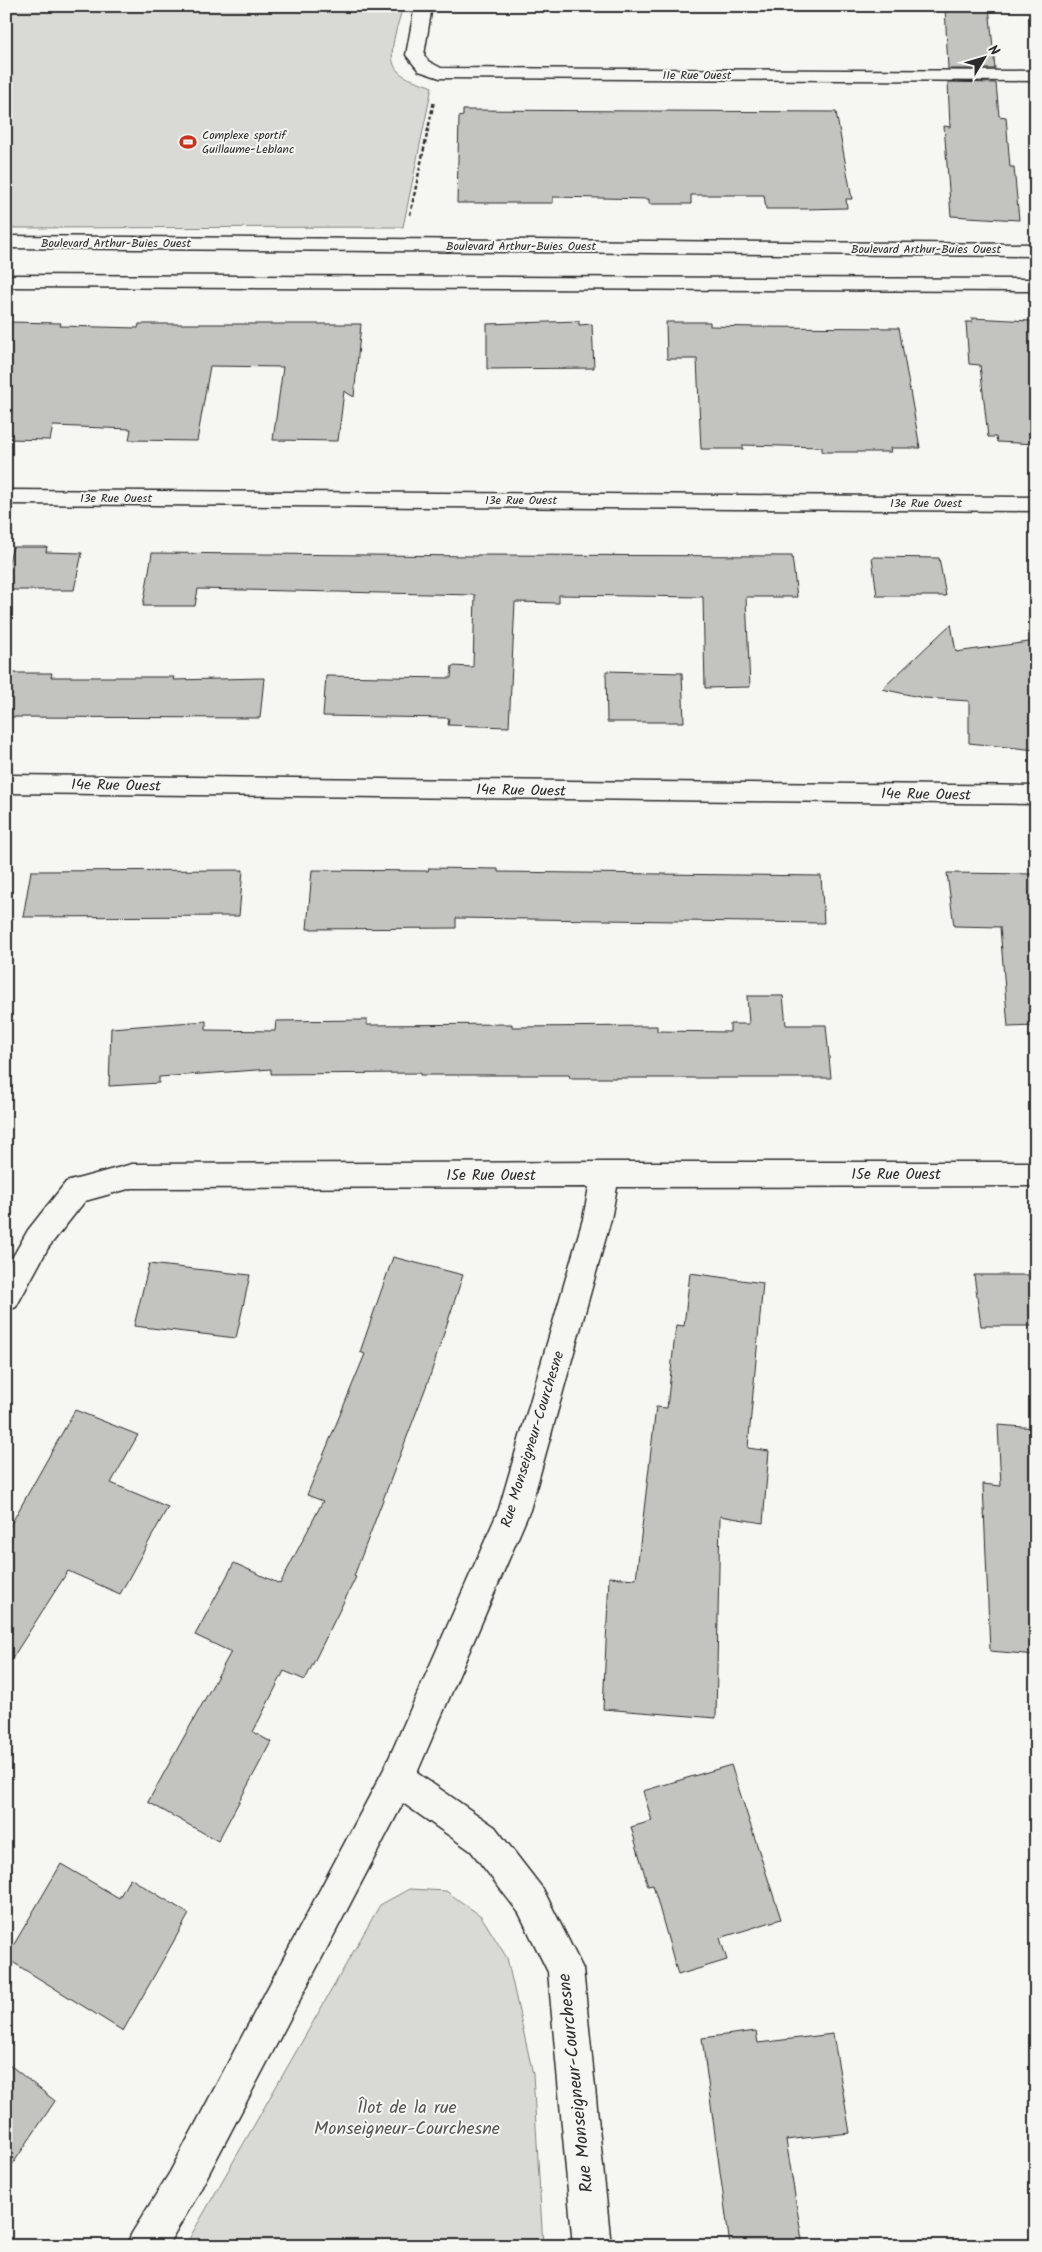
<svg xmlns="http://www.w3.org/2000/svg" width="1042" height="2252" viewBox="0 0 1042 2252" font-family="Kalam,sans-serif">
  <rect width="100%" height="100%" fill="#f6f6f2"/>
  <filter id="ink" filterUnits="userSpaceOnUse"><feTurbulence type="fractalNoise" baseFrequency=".02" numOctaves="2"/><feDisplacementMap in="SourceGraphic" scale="10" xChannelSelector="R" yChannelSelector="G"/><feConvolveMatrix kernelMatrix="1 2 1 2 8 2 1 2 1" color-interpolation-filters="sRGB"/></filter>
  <g filter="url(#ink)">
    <g fill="#d9d9d5" stroke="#828280">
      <path d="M 6,6 L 403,6 C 399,23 385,56 397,70 C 404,79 421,82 432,87 L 403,227 L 6,228 Z"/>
      <polygon points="409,1889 446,1891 481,1916 507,1958 533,2074 543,2246 185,2246 380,1905"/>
    </g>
    <g fill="#c3c3c0" stroke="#2b2b2b">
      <polygon points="945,6 989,6 995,69 948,69"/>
      <polygon points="948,82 996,83 999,116 1006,117 1010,167 1014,167 1019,220 951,216 944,126 950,127"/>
      <polygon points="463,110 836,112 852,199 846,199 847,208 804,209 766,209 764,195 691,195 691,204 649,204 649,199 553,197 553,203 457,203 459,117 463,116"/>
      <polygon points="972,318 1031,321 1036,365 1036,444 997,442 996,437 988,437 980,365 969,364 966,322 972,322"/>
      <polygon points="579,321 579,325 592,324 594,368 487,369 487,324"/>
      <polygon points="6,322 61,323 60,326 138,328 139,324 361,324 354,397 344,391 338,441 273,440 283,367 210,366 197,441 129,440 131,429 53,426 50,440 6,439"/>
      <polygon points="666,322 710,322 710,326 755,327 899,328 920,448 890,448 891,452 822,452 822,447 743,445 743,449 701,449 697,359 667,359"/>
      <polygon points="13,547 47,547 46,552 82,553 74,590 6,590 6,571"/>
      <polygon points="152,553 477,556 477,555 792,556 797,597 746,597 750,687 705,688 703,597 559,595 559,603 515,602 509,727 448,725 449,718 323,716 326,676 451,678 452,666 473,667 475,595 198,589 195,606 143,606"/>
      <polygon points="872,557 939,558 946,596 877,596"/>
      <polygon points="951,624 956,652 1036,641 1036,750 969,743 969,701 924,698 882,689"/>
      <polygon points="606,671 682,673 684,722 607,722"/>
      <polygon points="6,673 52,673 51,677 174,677 173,680 264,678 260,718 6,717"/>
      <polygon points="429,868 498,869 498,872 821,876 824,923 456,918 456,928 307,929 312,870 428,871"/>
      <polygon points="243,870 239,916 23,917 31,871"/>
      <polygon points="947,873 1036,874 1036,1026 1008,1027 1000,927 954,926"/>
      <polygon points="747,996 783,996 786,1025 826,1025 831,1078 570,1078 569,1075 420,1075 420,1073 271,1074 271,1069 159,1077 159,1083 109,1086 111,1028 206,1021 206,1030 275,1031 276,1021 367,1020 367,1025 512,1024 512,1027 657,1026 657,1031 730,1032 730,1024 749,1024"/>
      <polygon points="393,1257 463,1275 429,1379 354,1576 356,1577 305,1680 284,1671 253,1732 271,1742 218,1841 148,1802 231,1652 195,1635 234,1563 280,1584 323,1501 307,1495 365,1354 360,1352"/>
      <polygon points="149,1264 250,1275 236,1338 134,1326"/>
      <polygon points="690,1273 763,1283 748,1448 769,1451 763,1523 720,1516 716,1718 603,1709 609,1577 636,1579 656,1407 667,1408 676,1325 684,1326"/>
      <polygon points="974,1275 1036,1275 1036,1326 981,1326"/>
      <polygon points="75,1410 138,1435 111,1483 168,1507 120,1594 68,1571 6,1668 6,1533"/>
      <polygon points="998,1425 1036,1428 1036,1655 990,1651 983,1484 1001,1486"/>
      <polygon points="731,1765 781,1919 720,1938 727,1960 678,1975 653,1885 648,1886 631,1827 652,1821 643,1791"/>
      <polygon points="61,1864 119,1898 130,1878 189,1914 123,2031 6,1958"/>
      <polygon points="756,2031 758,2043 833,2034 850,2133 786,2140 803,2246 730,2246 702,2038"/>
      <polygon points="6,2062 55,2101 6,2174"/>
    </g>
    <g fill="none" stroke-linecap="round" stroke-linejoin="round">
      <g stroke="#2b2b2b" stroke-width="3">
        <g id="minor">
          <polygon points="415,6 432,6 424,55 428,61 441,68 1036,71 1036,81 440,78 419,71 406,55"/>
          <polygon points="6,236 1036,244 1036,256 6,248"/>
          <polygon points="6,275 1036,279 1036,291 6,287"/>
          <polygon points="6,490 1036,497 1036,511 6,504"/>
          <polygon points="6,775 1036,786 1036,804 6,793"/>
          <polygon points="606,1162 1036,1162 1036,1186 617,1187 611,1219 530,1510 417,1773 495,1827 543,1889 583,1969 611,2246 573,2246 548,1972 519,1913 471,1851 403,1803 196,2198 167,2246 126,2246 132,2233 170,2172 385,1767 499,1509 583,1219 589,1187 132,1188 85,1201 48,1248 16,1307 6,1311 6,1269 28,1230 66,1182 132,1164"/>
        </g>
      </g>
      <polyline stroke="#2b2b2b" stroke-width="2.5" stroke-dasharray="4 2.5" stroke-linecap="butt" points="410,215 434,101"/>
      <use href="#minor" fill="#f6f6f2" fill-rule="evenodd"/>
    </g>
  </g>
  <defs>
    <g id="stadium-bare" transform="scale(1.35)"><path d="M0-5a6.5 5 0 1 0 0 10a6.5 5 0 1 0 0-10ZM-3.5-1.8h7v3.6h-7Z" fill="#c8321e" stroke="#f6f6f2" stroke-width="2.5" paint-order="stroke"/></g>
  </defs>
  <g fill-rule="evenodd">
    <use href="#stadium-bare" x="188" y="142"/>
  </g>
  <g text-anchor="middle" stroke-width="4" stroke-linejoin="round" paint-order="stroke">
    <g font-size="12" fill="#2b2b2b" stroke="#f6f6f2">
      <text x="697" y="79">11e Rue Ouest</text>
      <text x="116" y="247">Boulevard Arthur-Buies Ouest</text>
      <text x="521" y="250">Boulevard Arthur-Buies Ouest</text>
      <text x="926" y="253">Boulevard Arthur-Buies Ouest</text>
      <text x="116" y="502">13e Rue Ouest</text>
      <text x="521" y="504">13e Rue Ouest</text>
      <text x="926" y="507">13e Rue Ouest</text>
    </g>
    <g font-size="12" fill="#2b2b2b" stroke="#f6f6f2" text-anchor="start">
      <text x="202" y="139">Complexe sportif<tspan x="202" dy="14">Guillaume-Leblanc</tspan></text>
    </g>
    <g font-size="15" fill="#2b2b2b" stroke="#f6f6f2">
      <text transform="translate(116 785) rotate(1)" y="5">14e Rue Ouest</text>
      <text transform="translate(521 790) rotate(1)" y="5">14e Rue Ouest</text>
      <text transform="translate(926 794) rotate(1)" y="5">14e Rue Ouest</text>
      <text x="896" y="1179">15e Rue Ouest</text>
      <text x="491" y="1180">15e Rue Ouest</text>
      <text transform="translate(532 1439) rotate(-73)" y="5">Rue Monseigneur-Courchesne</text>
    </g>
    <g font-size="18" fill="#2b2b2b" stroke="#f6f6f2">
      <text transform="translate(575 2083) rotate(-96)" y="6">Rue Monseigneur-Courchesne</text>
    </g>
    <g font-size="18" fill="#565656" stroke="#f6f6f2">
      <text x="407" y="2113">Îlot de la rue<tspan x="407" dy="21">Monseigneur-Courchesne</tspan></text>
    </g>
  </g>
  <rect width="1042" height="2252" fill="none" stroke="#f6f6f2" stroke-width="25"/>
  <rect x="12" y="12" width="1017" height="2227" fill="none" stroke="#2b2b2b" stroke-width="2" filter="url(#ink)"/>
  <g transform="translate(984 58) rotate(52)" stroke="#f6f6f2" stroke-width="4" paint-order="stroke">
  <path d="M0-4L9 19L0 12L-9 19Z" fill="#2b2b2b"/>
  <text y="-8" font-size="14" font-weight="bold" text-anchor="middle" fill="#2b2b2b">N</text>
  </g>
</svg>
